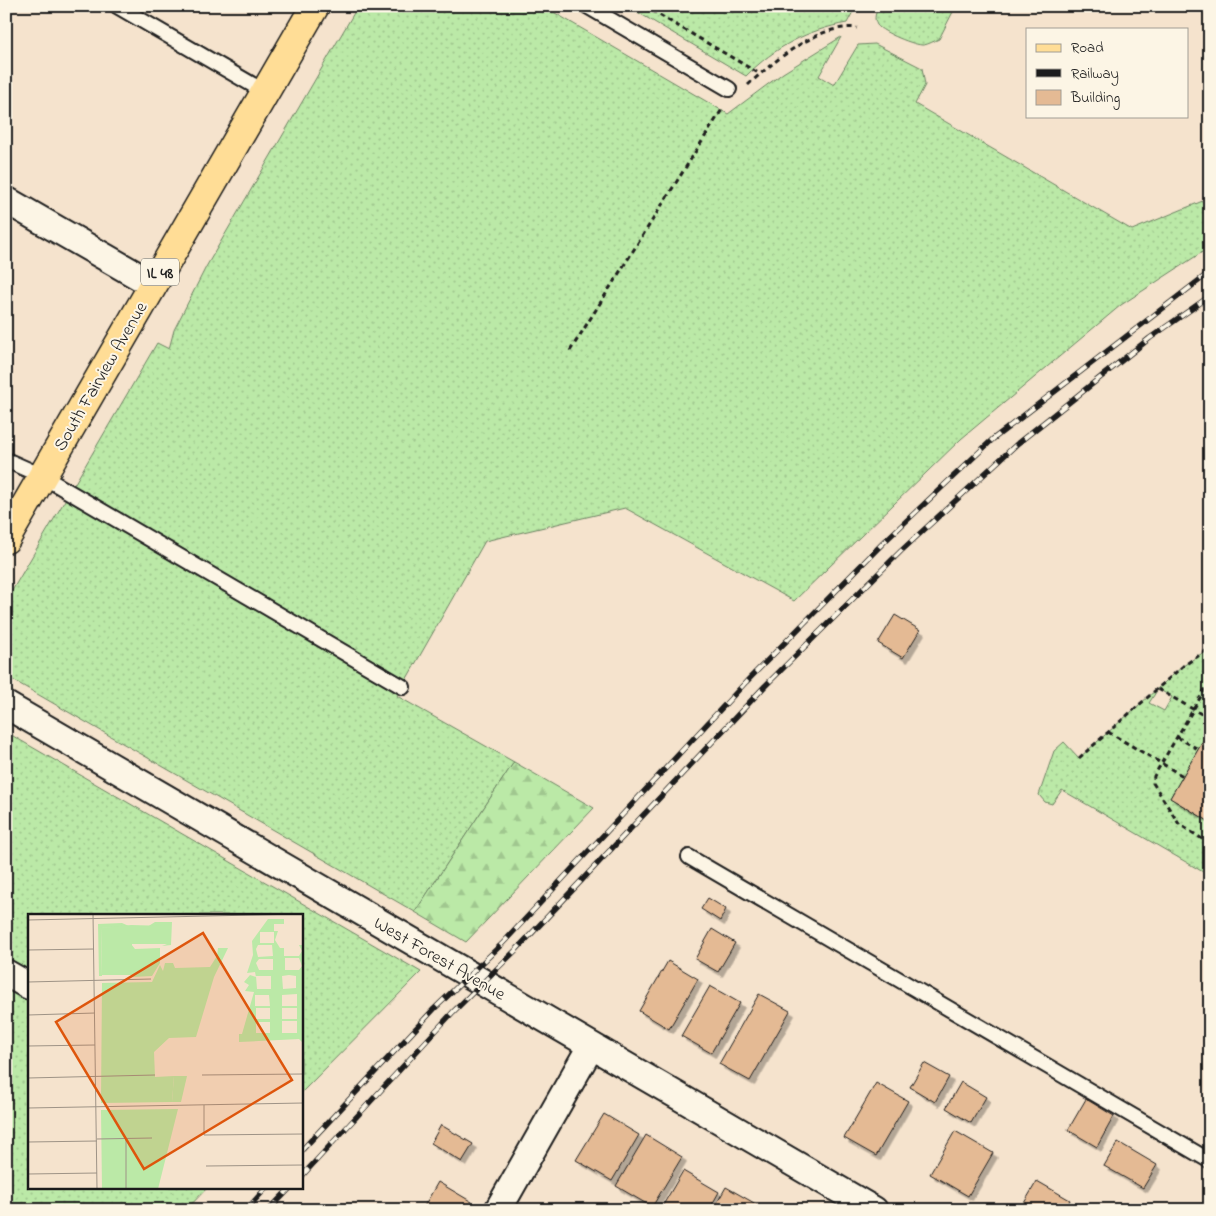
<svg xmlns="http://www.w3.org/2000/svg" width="1216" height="1216" viewBox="0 0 1216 1216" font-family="'Indie Flower',sans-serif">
  <defs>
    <pattern id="grass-dots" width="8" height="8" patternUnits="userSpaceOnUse" patternTransform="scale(1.25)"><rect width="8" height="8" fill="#bbe9a7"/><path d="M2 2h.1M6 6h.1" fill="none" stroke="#a0c78f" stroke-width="1.8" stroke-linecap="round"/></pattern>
    <pattern id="forest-firs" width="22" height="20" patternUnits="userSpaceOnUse" patternTransform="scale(1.25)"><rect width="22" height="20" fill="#bbe9a7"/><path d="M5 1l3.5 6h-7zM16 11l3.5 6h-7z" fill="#a0c78f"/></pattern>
    <filter id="shadow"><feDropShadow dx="4.5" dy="4.5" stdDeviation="0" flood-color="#0004"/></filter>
  </defs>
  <rect width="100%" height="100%" fill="#f5e3cd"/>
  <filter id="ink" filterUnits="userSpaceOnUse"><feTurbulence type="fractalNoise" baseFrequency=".02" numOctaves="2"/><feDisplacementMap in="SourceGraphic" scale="10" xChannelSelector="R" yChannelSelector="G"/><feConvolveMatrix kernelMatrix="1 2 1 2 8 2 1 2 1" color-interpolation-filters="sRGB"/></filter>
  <g filter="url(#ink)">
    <g fill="url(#grass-dots)" stroke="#6c8262" fill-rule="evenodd">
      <polygon points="358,6 543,6 728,114 783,73 841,37 819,76 834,85 858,45 875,44 922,68 925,85 915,104 1132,230 1210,198 1210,247 1121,305 961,439 794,601 625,508 485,541 397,696 514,762 415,912 6,676 6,601 157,343 169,349 174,330 206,267"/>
      <path d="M 627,6 L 856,6 L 847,23 C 807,30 775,47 746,76 Z"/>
      <path d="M 879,6 L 956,6 L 939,39 C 934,41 929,44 924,45 C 915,46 882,32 877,25 C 873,18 876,12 879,6 Z"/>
      <path d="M 1210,648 L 1210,729 L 1170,798 L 1210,822 L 1210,876 L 1062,790 L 1052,804 L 1045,802 L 1039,795 L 1054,751 L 1064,742 L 1079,758 L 1183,666 ZM 1158,689 L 1172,697 L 1164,711 L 1149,703 Z"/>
      <polygon points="6,732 421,972 301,1093 301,915 29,915 29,1187 208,1187 186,1210 6,1210"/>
    </g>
    <polygon fill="url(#forest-firs)" stroke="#6c8262" points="514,762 594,808 466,942 415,912"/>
    <g fill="#e4ba94" stroke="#1c1c1c" filter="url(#shadow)">
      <polygon points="895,615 920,630 903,658 878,643"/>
      <polygon points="1210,729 1210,822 1170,798"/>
      <polygon points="708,898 726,909 720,921 701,909"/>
      <polygon points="712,929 735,943 718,972 695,959"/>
      <polygon points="668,961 698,979 669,1029 639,1011"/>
      <polygon points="710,986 740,1003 711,1053 681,1036"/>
      <polygon points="759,994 790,1011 750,1081 719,1064"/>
      <polygon points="924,1063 949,1077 935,1102 910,1087"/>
      <polygon points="961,1082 986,1097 971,1123 946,1108"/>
      <polygon points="876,1083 908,1101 876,1156 844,1138"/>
      <polygon points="1086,1099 1114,1116 1097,1147 1068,1130"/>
      <polygon points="604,1114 639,1135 612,1181 576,1160"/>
      <polygon points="441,1125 473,1144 462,1162 431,1143"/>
      <polygon points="955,1131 993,1153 968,1196 930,1174"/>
      <polygon points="646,1135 682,1157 652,1207 616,1186"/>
      <polygon points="1118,1142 1157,1165 1143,1188 1104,1166"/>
      <polygon points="683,1171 719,1192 709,1210 670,1210 663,1205"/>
      <polygon points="1037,1181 1070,1200 1065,1210 1020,1210"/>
      <polygon points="438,1182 472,1202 468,1210 422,1210"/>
      <polygon points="726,1187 763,1208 761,1210 713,1210"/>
    </g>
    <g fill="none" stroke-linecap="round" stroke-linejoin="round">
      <g stroke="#1c1c1c" stroke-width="18">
        <g id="service">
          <polyline points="117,6 265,92"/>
          <polyline points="587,6 729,89"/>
          <polyline points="6,460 42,476 403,687"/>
          <polyline points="689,857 1210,1161"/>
        </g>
      </g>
      <g stroke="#1c1c1c" stroke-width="30">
        <g id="minor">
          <polyline points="6,200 152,284"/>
          <polyline points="6,705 874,1210"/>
          <polyline points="6,973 29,986"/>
          <polyline points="498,1210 591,1046"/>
        </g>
      </g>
      <g stroke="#1c1c1c" stroke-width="31">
        <polyline id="primary" points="6,539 315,6"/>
      </g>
      <g stroke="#1c1c1c" stroke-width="3" stroke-dasharray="5 4" stroke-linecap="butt">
        <polyline points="644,6 760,74"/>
        <path d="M 748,85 C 774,61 819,23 857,28"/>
        <polyline points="570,351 723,108"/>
        <polyline points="1210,681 1154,776 1153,783 1179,824 1210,844"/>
        <polyline points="1158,689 1210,719"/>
        <polyline points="1108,732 1183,776"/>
        <polyline points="1177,737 1198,749"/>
        <polyline points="1079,758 1183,666 1210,648"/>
      </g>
      <use href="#service" stroke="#fcf5e5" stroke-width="14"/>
      <use href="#minor" stroke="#fcf5e5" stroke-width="26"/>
      <use href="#primary" stroke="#ffdd96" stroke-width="28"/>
      <g stroke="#1c1c1c" stroke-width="5.5">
        <g id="rail">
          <polyline points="301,1151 434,1009 502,944 746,682 884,542 993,439 1210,272"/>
          <polyline points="301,1177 453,1012 517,949 765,686 901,551 1018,443 1150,338 1210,296"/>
          <polyline points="246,1210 267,1187"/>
          <polyline points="269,1210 291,1187"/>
        </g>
      </g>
      <use href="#rail" stroke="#fcf5e5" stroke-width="4" stroke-dasharray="11" stroke-linecap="butt"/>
    </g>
  </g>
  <g text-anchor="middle" stroke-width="4" stroke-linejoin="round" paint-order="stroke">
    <rect fill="#fcf5e5" stroke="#5f5d58" stroke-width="1" x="141" y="258.5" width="38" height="27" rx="4"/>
    <g font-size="16" font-weight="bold" fill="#1c1c1c">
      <text x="160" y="278">IL 48</text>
    </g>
    <g font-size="18" fill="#1c1c1c" stroke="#fcf5e5">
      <text transform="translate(100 376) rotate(-60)" y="6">South Fairview Avenue</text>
      <text transform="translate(440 958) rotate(30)" y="6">West Forest Avenue</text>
    </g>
  </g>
  <g transform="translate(28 914)">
    <rect width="275" height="275" fill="#f5e3cd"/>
    <path d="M 240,5 L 256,5 L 256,10 L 246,10 L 246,17 L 250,17 L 247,26 L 252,34 L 256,34 L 256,42 L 271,42 L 274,37 L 271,31 L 275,31 L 274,128 L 271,125 L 211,128 L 211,120 L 214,120 L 226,78 L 217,77 L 221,71 L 216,68 L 222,61 L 228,63 L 227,58 L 219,59 L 225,41 L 224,27 ZM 232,18 L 246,18 L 246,29 L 232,29 ZM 230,31 L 244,31 L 245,42 L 230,43 L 228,35 ZM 257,44 L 271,44 L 274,52 L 271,56 L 257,56 ZM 231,45 L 245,45 L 245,56 L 231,56 L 228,49 ZM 261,61 L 268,62 L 268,74 L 255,75 L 254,62 ZM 228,62 L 243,62 L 243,75 L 229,75 ZM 269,80 L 269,92 L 254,92 L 254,81 ZM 227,81 L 241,81 L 242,92 L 227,92 ZM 228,94 L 242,94 L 242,105 L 228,105 ZM 254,94 L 269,94 L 269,105 L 254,105 ZM 269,107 L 269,119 L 254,119 L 254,107 ZM 228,108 L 242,108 L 242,119 L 228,119 ZM 127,8 L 144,8 L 143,31 L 134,32 L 139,30 L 139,12 L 119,13 ZM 94,9 L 103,13 L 73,14 L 74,62 L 71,62 L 70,10 ZM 103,30 L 107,35 L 132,34 L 132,49 L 124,62 L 104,63 ZM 190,34 L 200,34 L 186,63 L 168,123 L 141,124 L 126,138 L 127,163 L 146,162 L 144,188 L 73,189 L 74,69 L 124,68 L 132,51 L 135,57 L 137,49 L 145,49 L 147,54 L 182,53 L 189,42 ZM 150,195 L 130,275 L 74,275 L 73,196 Z" fill="#bbe9a7" fill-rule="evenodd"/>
    <path d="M 146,162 L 159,162 L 153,188 L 144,188 Z" fill="#bbe9a7"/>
    <path d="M 103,11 L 139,12 L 139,30 L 104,30 L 104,61 L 74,61 L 73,14 Z" fill="#bbe9a7"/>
    <path fill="none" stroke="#9e9386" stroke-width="1" d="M 65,0 L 69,275M 0,6 L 272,0M 0,36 L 66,35M 0,68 L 123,65M 0,101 L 67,99M 0,132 L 67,131M 174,161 L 275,160M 0,164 L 127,161M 176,191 L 176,221 L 275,220M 0,194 L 275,189M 69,225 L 124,224M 98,225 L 98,275M 0,228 L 69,227M 178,252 L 275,251M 0,260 L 69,259"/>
    <path fill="#de560d" fill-opacity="0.15" stroke="#de560d" stroke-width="2.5" d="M 175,19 L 264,166 L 116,255 L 28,108 Z"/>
    <rect width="275" height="275" fill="none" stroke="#1c1c1c" stroke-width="2.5"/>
  </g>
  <rect width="1216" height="1216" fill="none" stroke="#fcf5e5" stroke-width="25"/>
  <rect x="12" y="12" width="1191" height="1191" fill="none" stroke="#1c1c1c" stroke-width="2" filter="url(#ink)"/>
  <rect x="1026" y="28" width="162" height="90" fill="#fcf5e5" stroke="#a29e95"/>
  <rect x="1036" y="44" width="25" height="8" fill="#ffdd96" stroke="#a29e95"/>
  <text x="1071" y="52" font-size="15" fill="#1c1c1c">Road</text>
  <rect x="1036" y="69" width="25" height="8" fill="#1c1c1c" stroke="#a29e95"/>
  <text x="1071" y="78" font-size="15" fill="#1c1c1c">Railway</text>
  <rect x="1036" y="90" width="25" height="15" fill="#e4ba94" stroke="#a29e95"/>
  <text x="1071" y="102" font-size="15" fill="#1c1c1c">Building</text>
</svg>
